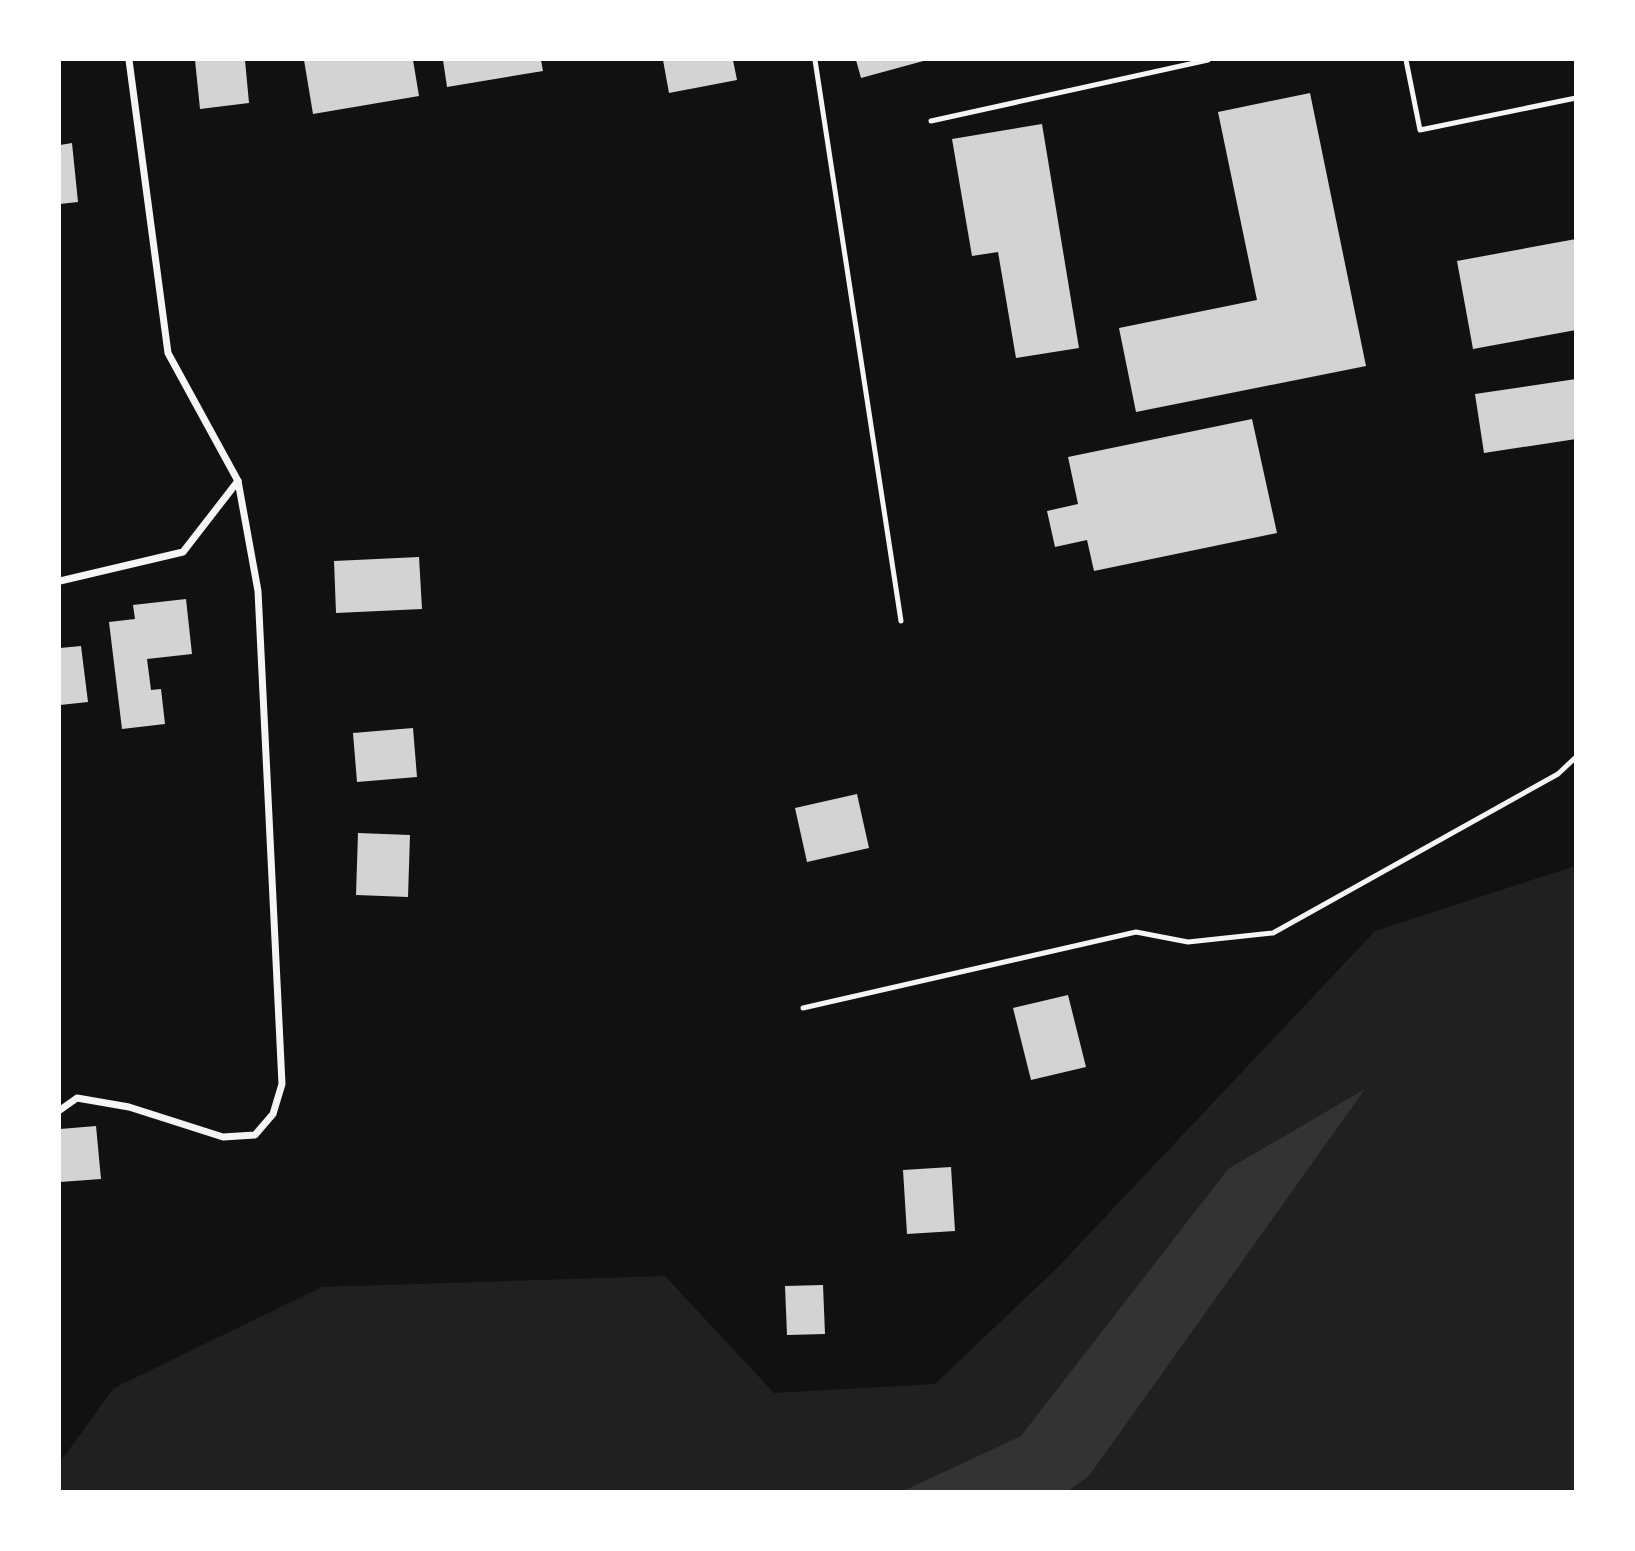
<svg xmlns="http://www.w3.org/2000/svg" width="1635" height="1551" viewBox="0 0 1635 1551" font-family="Inter,sans-serif">
  <rect width="100%" height="100%" fill="#111"/>
  <polygon fill="#202020" points="1575,866 1575,1491 60,1492 60,1462 114,1388 322,1287 665,1276 774,1393 935,1384 1057,1268 1375,931"/>
  <polygon fill="#333" points="1365,1089 1089,1476 1068,1491 903,1491 1021,1436 1228,1169"/>
  <g fill="#d3d3d3">
    <polygon points="195,60 245,60 249,103 200,109"/>
    <polygon points="304,60 413,60 419,96 313,114"/>
    <polygon points="443,60 541,60 543,71 447,87"/>
    <polygon points="663,60 733,60 737,80 669,93"/>
    <polygon points="856,60 927,60 861,78"/>
    <polygon points="1310,93 1366,366 1136,412 1119,328 1257,300 1218,112"/>
    <polygon points="1042,124 1079,348 1016,358 998,252 972,256 952,139"/>
    <polygon points="72,143 78,202 60,204 60,145"/>
    <polygon points="1576,239 1576,330 1473,349 1457,261"/>
    <polygon points="1576,379 1576,439 1484,453 1475,394"/>
    <polygon points="1252,419 1277,533 1094,571 1087,540 1055,547 1047,511 1078,504 1068,457"/>
    <polygon points="419,557 422,609 336,613 334,561"/>
    <polygon points="186,599 192,654 147,659 151,690 161,689 165,724 122,729 109,622 135,619 133,605"/>
    <polygon points="81,646 88,702 60,705 60,648"/>
    <polygon points="413,728 417,777 357,782 353,733"/>
    <polygon points="857,794 869,848 807,862 795,808"/>
    <polygon points="358,833 410,835 408,897 356,895"/>
    <polygon points="1068,995 1086,1067 1031,1080 1013,1008"/>
    <polygon points="96,1126 101,1179 60,1182 60,1129"/>
    <polygon points="951,1167 955,1231 907,1234 903,1170"/>
    <polygon points="823,1285 825,1334 787,1335 785,1286"/>
  </g>
  <g fill="none" stroke-linecap="round" stroke-linejoin="round">
    <g stroke="#f5f5f5" stroke-width="5">
      <polyline points="815,60 901,621"/>
      <polyline points="1406,60 1420,130 1576,98"/>
      <polyline points="931,121 1208,60"/>
      <polyline points="803,1008 1136,932 1188,942 1273,933 1558,774 1576,757"/>
    </g>
    <g stroke="#f5f5f5" stroke-width="7">
      <polyline points="60,581 183,552 238,481"/>
      <polyline points="60,1110 77,1098 129,1107 223,1137 255,1135 273,1114 282,1084 258,591 238,481 168,353 129,60"/>
    </g>
  </g>
  <rect width="1635" height="1551" fill="none" stroke="#ffffff" stroke-width="122"/>
</svg>
